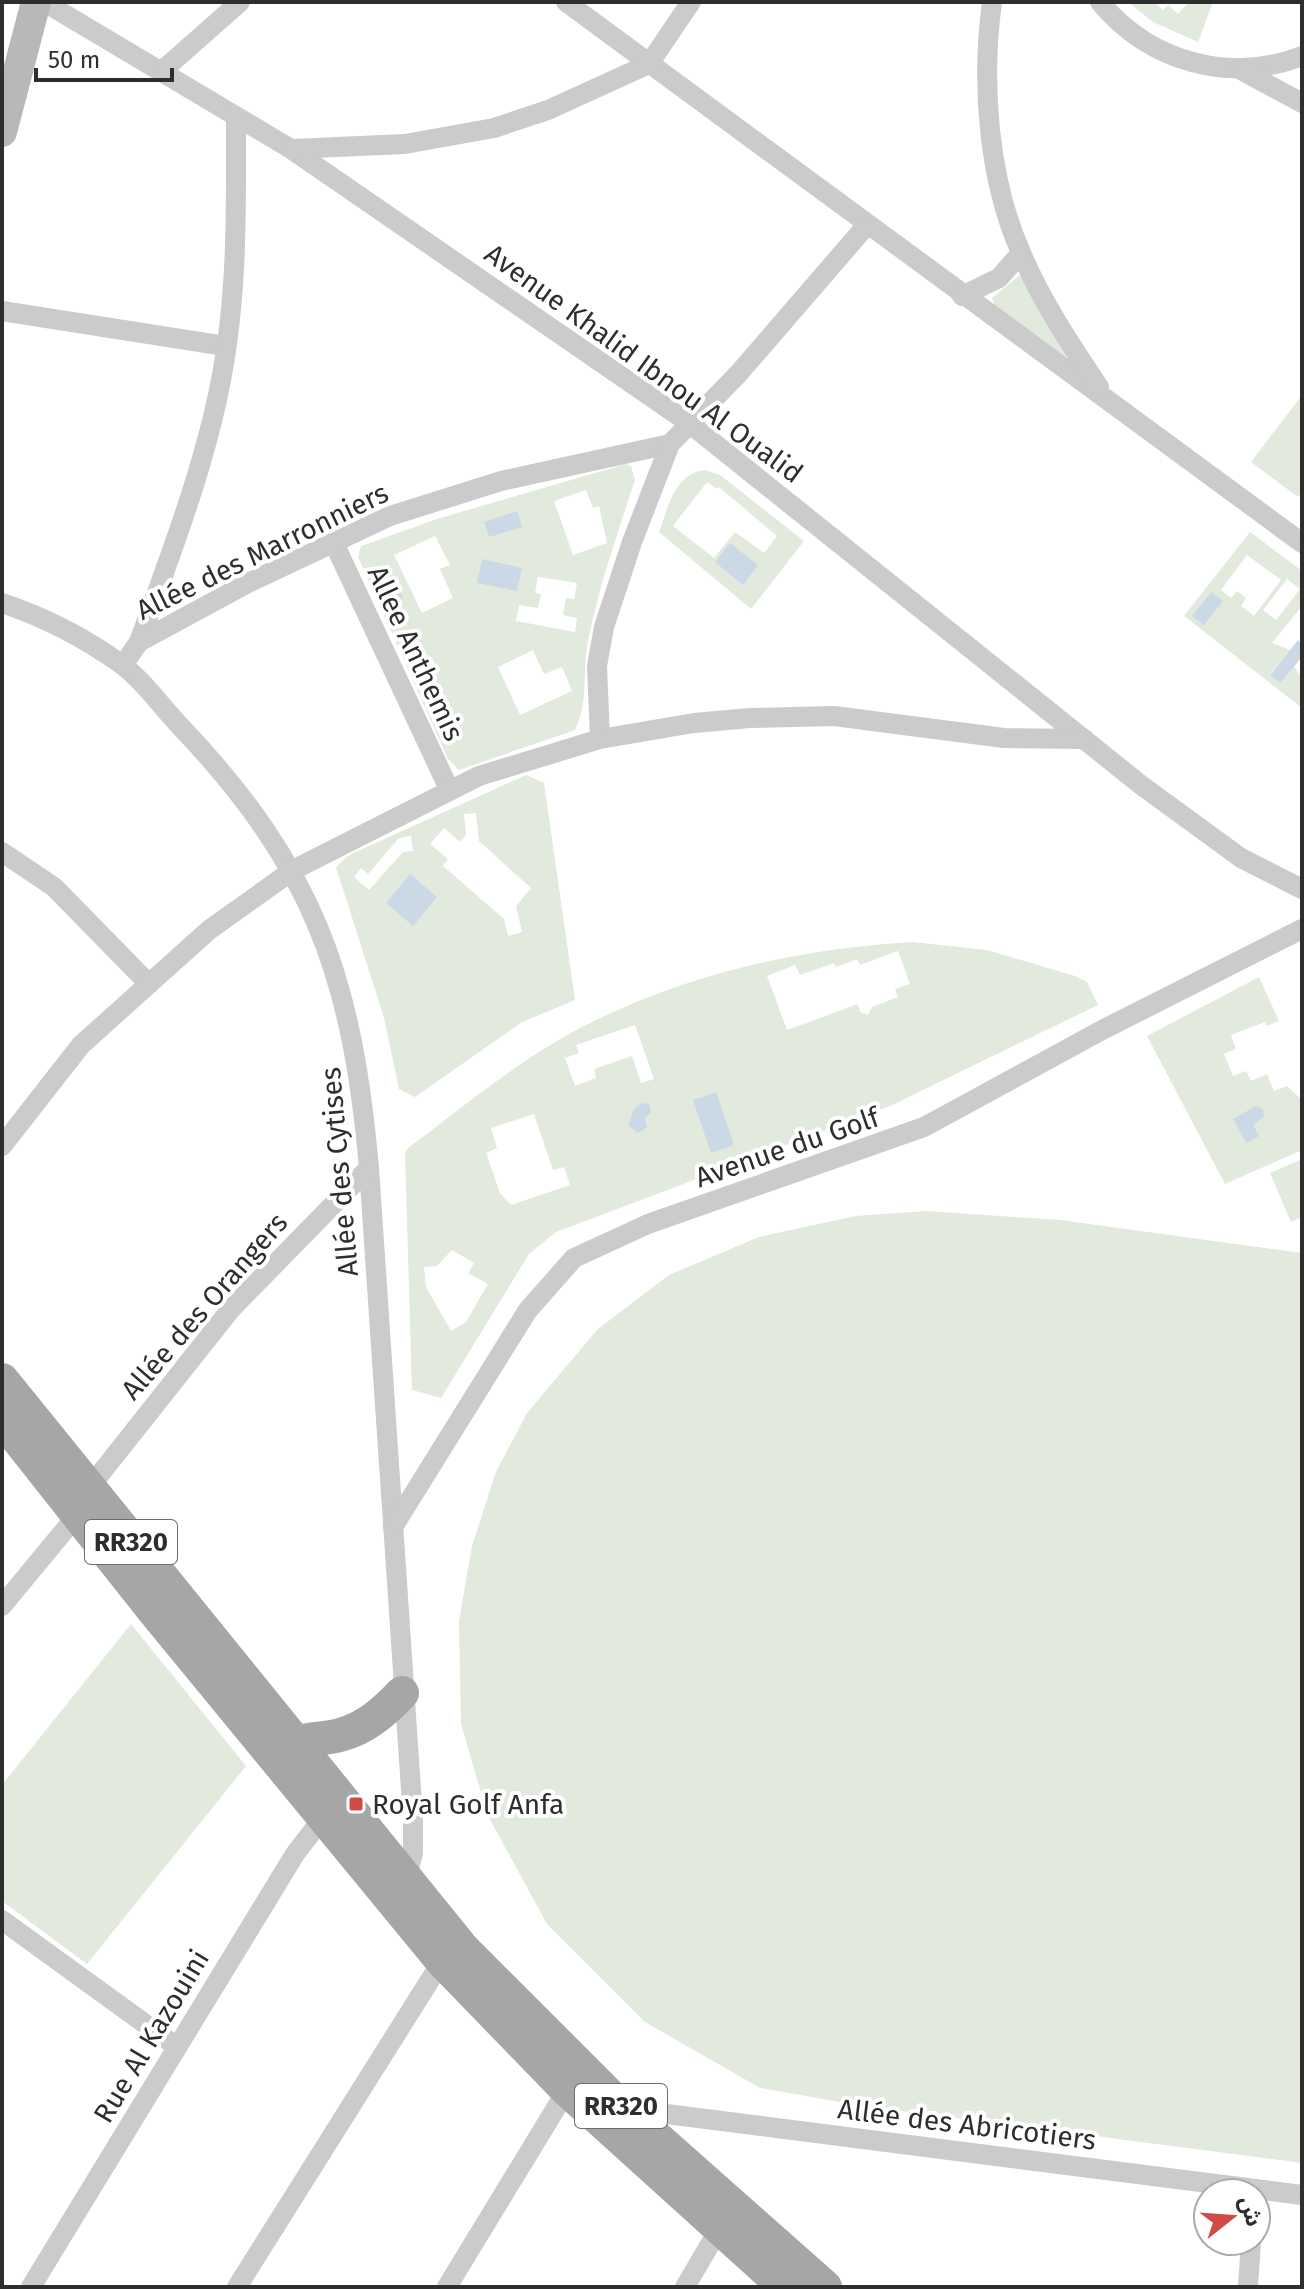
<svg xmlns="http://www.w3.org/2000/svg" width="1304" height="2289" viewBox="0 0 1304 2289" font-family="'Fira Sans','Noto Sans Arabic',sans-serif">
  <rect width="100%" height="100%" fill="#fff"/>
  <g fill="#e2e9dd" fill-rule="evenodd">
    <polygon points="1128,2 1154,2 1163,10 1168,5 1178,14 1189,2 1213,2 1198,42 1153,22"/>
    <polygon points="1021,274 1081,367 995,307 992,298"/>
    <polygon points="1302,395 1302,491 1298,497 1251,462"/>
    <path d="M 626,464 L 631,466 L 635,480 C 617,535 598,589 587,646 C 583,673 588,705 575,730 L 459,770 L 448,759 L 358,557 L 361,546 L 440,518 ZM 586,490 L 593,508 L 599,506 L 607,543 L 573,555 L 554,501 ZM 435,536 L 450,565 L 440,569 L 453,598 L 422,613 L 394,555 ZM 538,577 L 577,583 L 574,599 L 566,598 L 563,615 L 577,618 L 575,632 L 516,621 L 519,605 L 538,608 L 541,594 L 535,593 ZM 533,650 L 544,674 L 562,667 L 572,691 L 520,715 L 498,667 Z"/>
    <path d="M 705,470 L 720,475 L 804,541 L 751,609 L 659,532 C 668,508 675,473 705,470 ZM 707,482 L 717,489 L 719,487 L 777,536 L 764,553 L 735,532 L 714,558 L 673,526 Z"/>
    <path d="M 1250,532 L 1302,571 L 1302,606 L 1272,643 L 1290,650 L 1270,674 L 1280,683 L 1294,666 L 1302,679 L 1302,708 L 1184,616 ZM 1247,555 L 1281,580 L 1254,616 L 1241,606 L 1246,598 L 1237,591 L 1231,598 L 1221,590 ZM 1287,579 L 1300,589 L 1276,620 L 1263,610 Z"/>
    <path d="M 526,775 L 544,783 L 575,1000 L 522,1022 L 415,1097 L 399,1089 L 384,1018 L 336,867 L 349,855 ZM 476,813 L 479,841 L 531,888 L 516,906 L 522,932 L 508,936 L 504,919 L 443,866 L 448,859 L 430,844 L 444,828 L 460,842 L 466,835 L 464,814 ZM 411,836 L 413,851 L 403,852 L 369,890 L 354,877 L 361,868 L 368,874 L 399,838 Z"/>
    <path d="M 912,942 L 987,950 L 1075,976 L 1087,982 L 1098,1005 L 890,1106 L 556,1232 L 529,1254 L 441,1398 L 412,1390 L 405,1154 L 408,1148 C 458,1111 508,1069 562,1038 C 668,978 792,949 912,942 ZM 898,951 L 910,984 L 895,989 L 898,997 L 872,1007 L 868,1015 L 860,1012 L 858,1004 L 787,1030 L 767,976 L 795,965 L 800,975 L 834,963 L 836,967 L 857,959 L 860,965 ZM 635,1025 L 654,1079 L 641,1083 L 632,1056 L 594,1069 L 596,1078 L 575,1086 L 565,1058 L 579,1053 L 576,1045 ZM 534,1114 L 553,1170 L 564,1167 L 570,1185 L 511,1205 L 500,1193 L 486,1153 L 497,1148 L 491,1128 ZM 452,1250 L 474,1263 L 468,1273 L 488,1284 L 466,1322 L 451,1331 L 426,1287 L 424,1267 L 437,1266 Z"/>
    <polygon points="1259,977 1279,1021 1267,1026 1265,1022 1231,1035 1236,1049 1224,1054 1233,1076 1246,1071 1251,1081 1267,1074 1274,1091 1287,1086 1302,1100 1302,1150 1225,1184 1147,1036"/>
    <polygon points="1302,1159 1302,1217 1291,1222 1270,1173"/>
    <polygon points="926,1211 1060,1220 1302,1253 1302,2163 863,2106 760,2088 645,2022 547,1924 488,1816 461,1724 459,1621 472,1546 496,1472 527,1413 598,1329 669,1275 759,1237 856,1216"/>
    <polygon points="131,1624 246,1766 87,1964 2,1901 2,1785"/>
  </g>
  <g fill="#cbd9e7">
    <polygon points="517,511 522,527 489,537 484,522"/>
    <polygon points="730,543 758,565 743,585 715,562"/>
    <polygon points="482,559 522,568 517,591 477,583"/>
    <polygon points="389,570 403,598 398,604 388,605 375,577"/>
    <polygon points="1211,592 1223,601 1204,625 1192,616"/>
    <polygon points="1298,640 1302,644 1302,657 1280,683 1270,675"/>
    <polygon points="410,874 437,897 413,926 386,903"/>
    <polygon points="716,1092 734,1145 711,1153 693,1100"/>
    <polygon points="642,1103 649,1104 651,1112 645,1118 647,1128 637,1133 628,1125 634,1109"/>
    <polygon points="1256,1106 1263,1109 1264,1117 1253,1125 1259,1136 1246,1143 1233,1119"/>
  </g>
  <g fill="none" stroke-linecap="round" stroke-linejoin="round">
    <g stroke="#cbcbcb" stroke-width="20">
      <polyline points="44,2 291,149 689,423 1141,785 1241,858 1302,889"/>
      <polyline points="566,2 1302,543"/>
      <path d="M 992,2 C 981,83 988,180 1022,255 C 1042,302 1071,345 1099,387"/>
      <path d="M 1100,2 C 1150,62 1229,84 1302,56"/>
      <polyline points="163,70 240,2"/>
      <polyline points="1241,70 1302,103"/>
      <polyline points="291,149 405,144 494,128 548,110 649,64 691,2"/>
      <polyline points="962,296 999,278 1021,253"/>
      <polyline points="2,311 225,346"/>
      <polyline points="333,541 449,789"/>
      <path d="M 2,603 C 44,617 85,638 121,664 C 143,680 161,706 180,726 C 314,867 352,976 369,1168 L 413,1819 L 413,1853 L 405,1884"/>
      <path d="M 139,642 C 170,556 204,469 221,380 C 238,293 236,205 236,118"/>
      <polyline points="123,665 139,642 248,583 390,516 501,481 670,444"/>
      <polyline points="600,739 597,666 604,627 632,542 670,444 739,373 866,226"/>
      <polyline points="2,852 54,887 149,984"/>
      <polyline points="2,1146 81,1045 209,930 293,870 479,776 600,739 694,723 750,718 834,716 1004,738 1084,739"/>
      <polyline points="89,1488 231,1309 369,1168"/>
      <polyline points="393,1527 528,1310 574,1258 648,1224 924,1127 1104,1029 1302,929"/>
      <polyline points="2,1606 78,1514"/>
      <polyline points="2,1920 177,2047"/>
      <polyline points="627,2109 1302,2195"/>
      <polyline points="31,2287 295,1854 315,1828 328,1823"/>
      <polyline points="237,2287 442,1961"/>
      <polyline points="447,2287 567,2090"/>
      <polyline points="685,2287 719,2229"/>
      <polyline points="1248,2287 1251,2241"/>
    </g>
    <polyline stroke="#b8b8b8" stroke-width="30" points="2,132 36,2"/>
    <g stroke="#a6a6a6" stroke-width="34">
      <polyline points="2,1380 463,1949 615,2101 825,2287"/>
      <polyline points="2,1419 154,1611 442,1961 567,2090 785,2287"/>
      <path d="M 282,1752 C 298,1736 319,1741 340,1735 C 366,1728 384,1712 402,1693"/>
    </g>
  </g>
  <rect fill="#ce4b46" stroke="#fff" stroke-width="3" x="348" y="1796" width="16" height="16" rx="4"/>
  <g text-anchor="middle" stroke-width="8" stroke-linejoin="round" paint-order="stroke">
    <g fill="#fff" stroke="#6d6d6d" stroke-width="2">
      <rect x="85" y="1520" width="92" height="44" rx="6"/>
      <rect x="575" y="2084" width="92" height="44" rx="6"/>
    </g>
    <g font-size="26" font-weight="bold" fill="#2e2e2e">
      <text x="131" y="1551">RR320</text>
      <text x="621" y="2115">RR320</text>
    </g>
    <g font-size="28" fill="#2e2e2e" stroke="#fff">
      <text transform="translate(644 363) rotate(36)" y="10">Avenue Khalid Ibnou Al Oualid</text>
      <text transform="translate(262 551) rotate(-26)" y="10">Allée des Marronniers</text>
      <text transform="translate(416 653) rotate(65)" y="10">Allee Anthemis</text>
      <text transform="translate(787 1147) rotate(-19)" y="10">Avenue du Golf</text>
      <text transform="translate(339 1172) rotate(-95)" y="10">Allée des Cytises</text>
      <text transform="translate(204 1306) rotate(-49)" y="10">Allée des Orangers</text>
      <text transform="translate(151 2036) rotate(-59)" y="10">Rue Al Kazouini</text>
      <text transform="translate(967 2124) rotate(7)" y="10">Allée des Abricotiers</text>
    </g>
    <g font-size="28" fill="#2e2e2e" stroke="#fff" text-anchor="start">
      <text x="372" y="1814">Royal Golf Anfa</text>
    </g>
  </g>
  <rect width="1304" height="2289" fill="none" stroke="#2e2e2e" stroke-width="8"/>
  <g transform="translate(1232 2217) rotate(73)"><circle r="38" fill="#ffffff" stroke="#ababab" stroke-width="2"/>
  <path d="M0-6L14 30L0 20L-14 30Z" fill="#ce4b46"/>
  <text y="-12" font-size="22" font-weight="bold" text-anchor="middle" fill="#2e2e2e">ش</text>
  </g>
  <path d="M36 68v12h136v-12" fill="none" stroke="#2e2e2e" stroke-width="4"/>
  <text x="48" y="68" font-size="24" fill="#2e2e2e" stroke="#ffffff" stroke-width="6" paint-order="stroke">50 m</text>
</svg>
